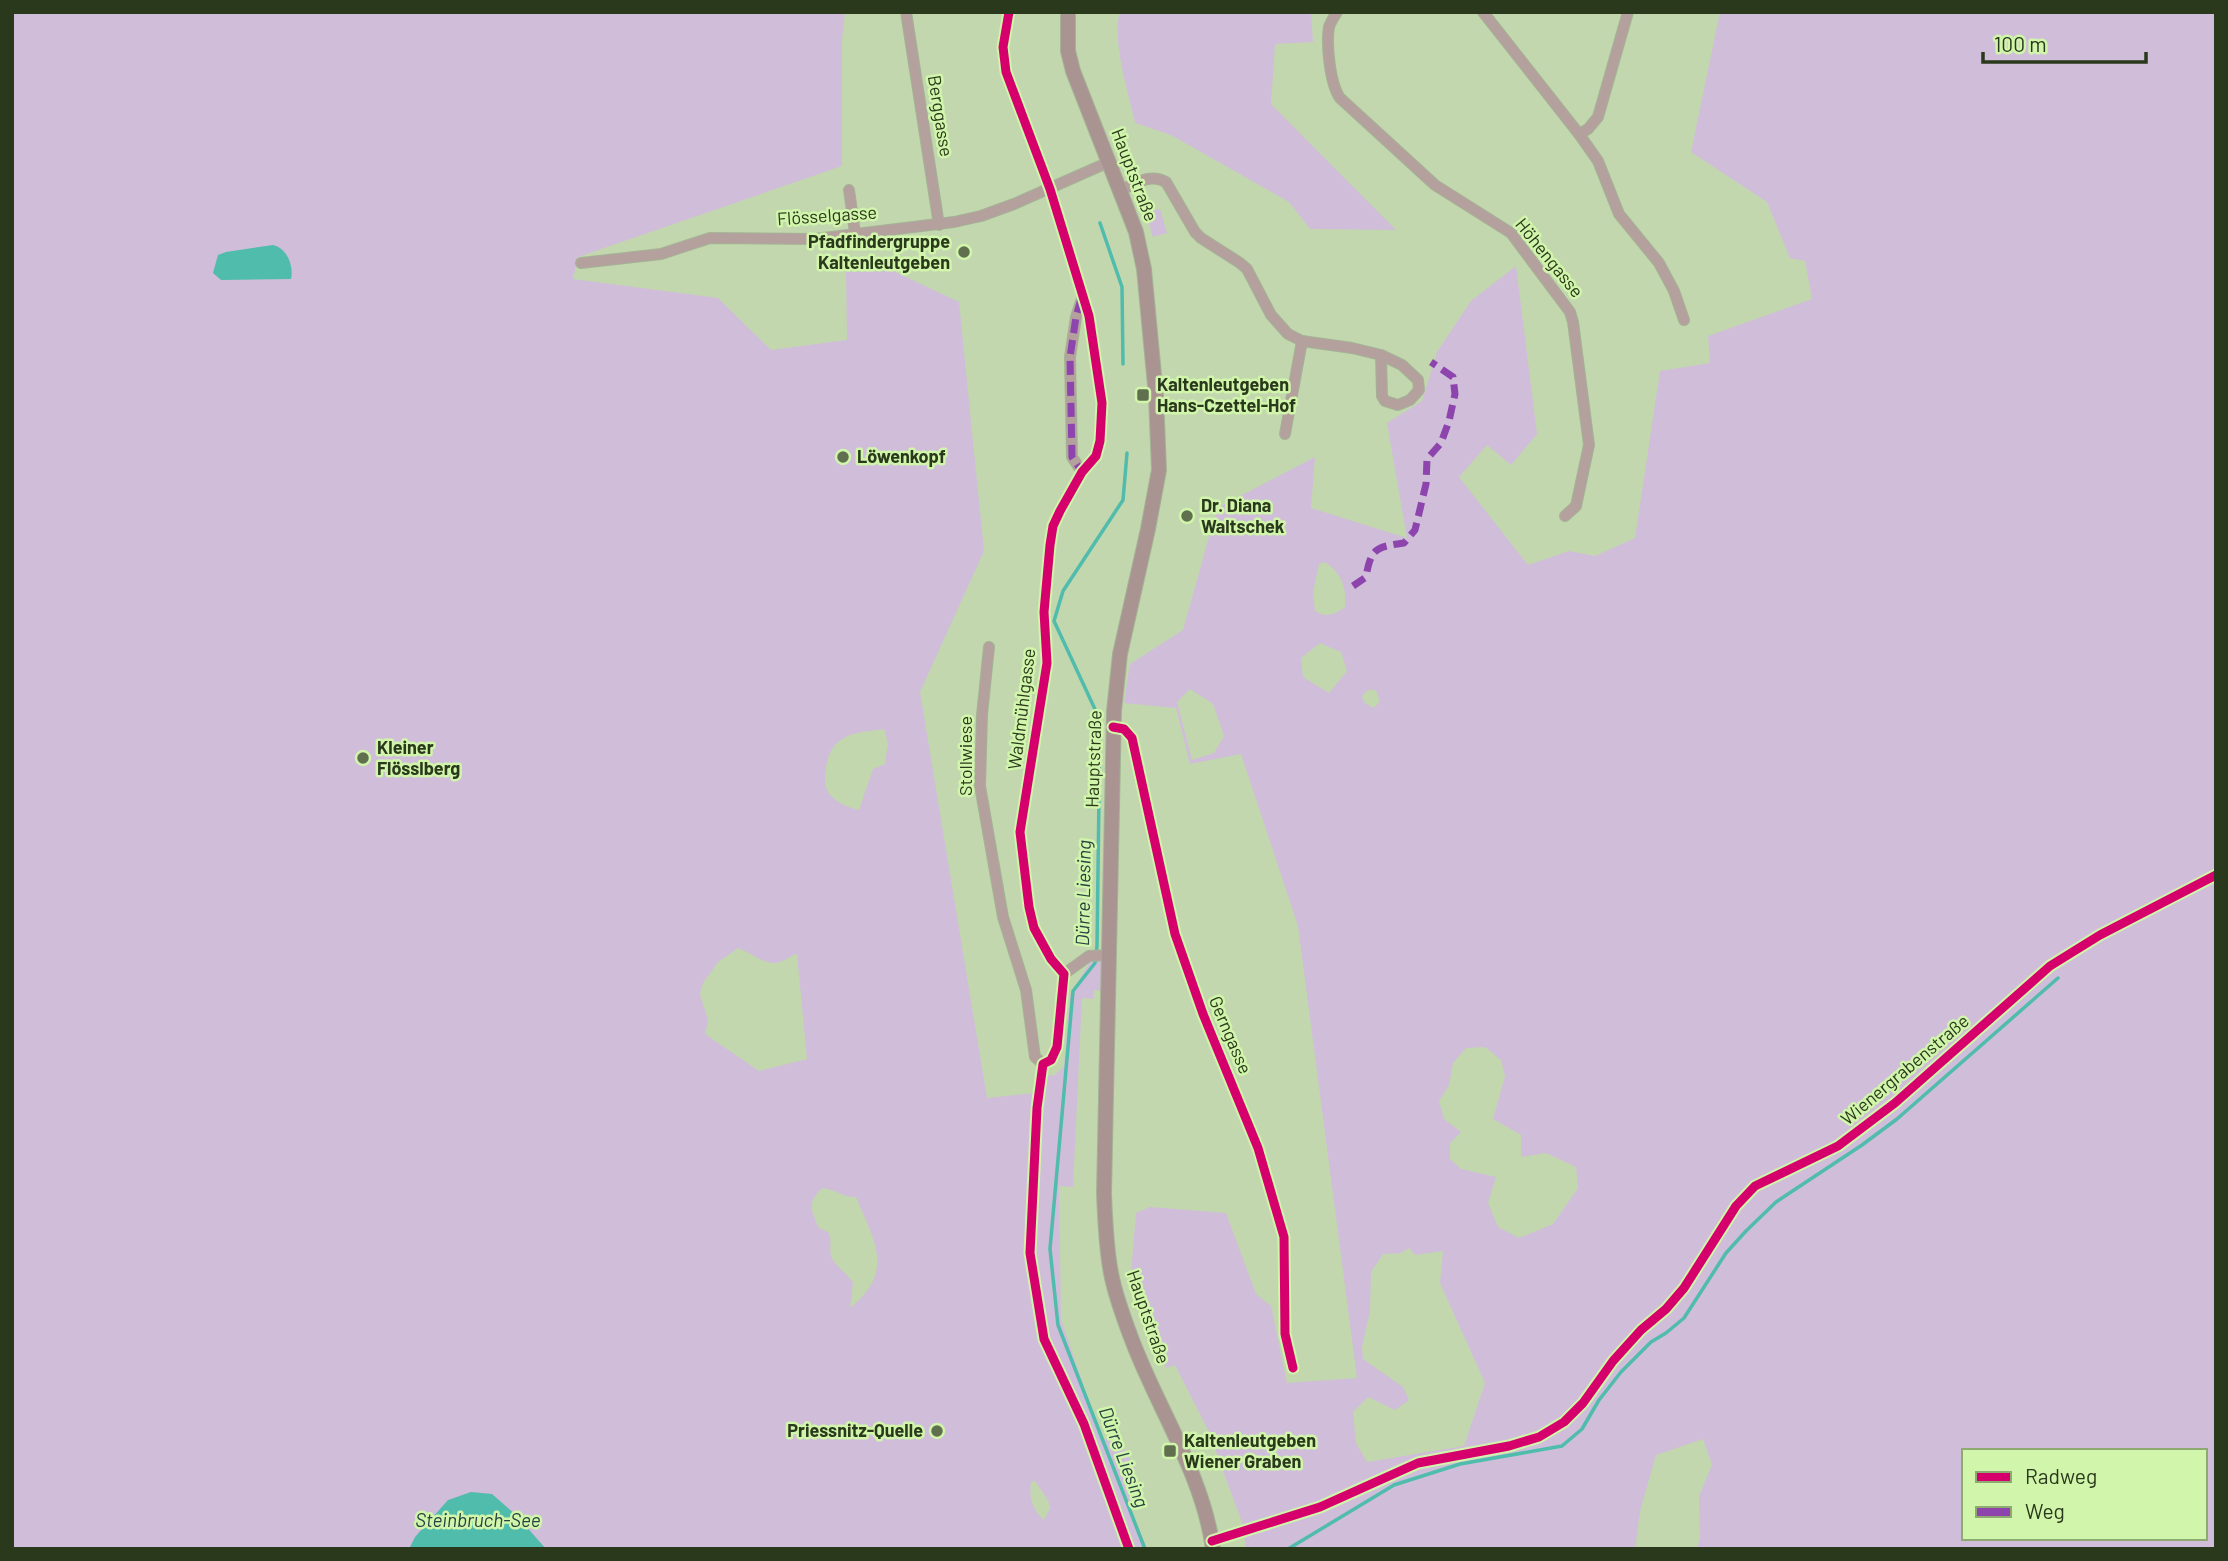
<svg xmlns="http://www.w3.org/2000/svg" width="2228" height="1561" viewBox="0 0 2228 1561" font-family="Barlow,sans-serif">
  <rect width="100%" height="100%" fill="#c3d7af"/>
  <g fill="#cfbdd9" fill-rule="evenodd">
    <path d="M 12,12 L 845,12 L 842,39 L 842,166 L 578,257 L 573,279 L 718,298 L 771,350 L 847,340 L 846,272 L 893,271 L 959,302 L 984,551 L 920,692 L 987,1098 L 1043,1092 L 1047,1076 L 1055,1075 L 1064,1066 L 1070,995 L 1091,960 L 1103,960 L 1101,991 L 1094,990 L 1093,999 L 1082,998 L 1073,1187 L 1059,1186 L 1061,1319 L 1102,1440 L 1116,1436 L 1135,1468 L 1130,1506 L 1147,1549 L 12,1549 ZM 884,729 L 888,743 L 885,764 L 873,769 L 859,810 C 849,808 832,801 827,790 C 822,778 827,751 837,743 C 850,731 867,732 884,729 ZM 738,948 C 750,952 763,964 776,963 C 782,962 791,956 797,954 L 807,1059 L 759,1071 L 705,1034 L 708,1020 L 700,994 L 703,983 L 718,962 ZM 822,1188 C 835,1189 844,1198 856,1197 C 874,1241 896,1271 850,1308 L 853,1283 C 848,1274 834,1265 831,1256 C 829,1248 832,1241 829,1233 L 818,1227 C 811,1208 807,1203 822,1188 ZM 1035,1481 L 1048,1500 L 1050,1508 L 1044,1520 C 1032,1509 1029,1498 1031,1482 Z"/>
    <path d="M 1120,12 L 1311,12 L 1313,42 L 1275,44 L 1271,104 L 1396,230 L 1310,229 L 1289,202 L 1171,135 L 1135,123 C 1129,94 1111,39 1120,12 Z"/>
    <path d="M 1720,12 L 2216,12 L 2216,1549 L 1697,1549 L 1700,1538 L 1699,1496 L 1712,1465 L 1703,1439 L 1656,1455 L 1640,1511 L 1635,1549 L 1246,1549 L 1243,1525 L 1208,1430 L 1175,1365 L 1166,1368 L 1141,1314 L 1131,1273 L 1136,1213 L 1150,1207 L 1226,1213 L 1256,1294 L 1271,1306 L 1287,1383 L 1357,1378 L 1298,926 L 1241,754 L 1190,764 L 1176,708 L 1124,703 L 1130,664 L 1183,630 L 1217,508 L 1315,457 L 1311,508 L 1407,538 L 1387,423 L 1422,401 L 1437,352 L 1471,301 L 1516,266 L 1537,434 L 1511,465 L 1487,445 L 1459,477 L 1528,565 L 1569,551 L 1595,556 L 1635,538 L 1660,371 L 1710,363 L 1708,336 L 1812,299 L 1805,261 L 1790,258 L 1767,202 L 1691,152 ZM 1325,562 C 1341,572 1347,588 1345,607 C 1334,615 1327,618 1315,611 L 1313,592 L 1319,564 ZM 1320,643 L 1341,652 L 1347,671 L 1329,693 L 1303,677 L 1301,658 ZM 1190,689 L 1213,704 L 1224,736 L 1214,753 L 1192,760 L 1177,702 ZM 1368,690 L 1376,690 L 1380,702 L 1373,708 L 1364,702 L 1362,696 ZM 1485,1047 L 1501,1060 L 1505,1076 L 1493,1119 L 1521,1135 L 1521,1157 L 1546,1153 L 1576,1167 L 1578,1188 L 1553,1224 L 1519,1238 L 1498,1227 L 1488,1203 L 1496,1177 L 1461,1169 L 1450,1159 L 1450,1143 L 1461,1132 L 1444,1119 L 1439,1101 L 1449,1085 L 1453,1063 L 1466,1048 ZM 1409,1248 L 1415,1255 L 1443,1251 L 1440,1283 L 1485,1383 L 1464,1446 L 1367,1462 L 1356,1443 L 1353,1412 L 1368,1397 L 1395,1410 L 1409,1400 L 1403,1387 L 1363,1359 L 1362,1347 L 1370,1311 L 1371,1272 L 1383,1254 L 1401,1253 ZM 1964,1451 L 2205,1451 L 2205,1538 L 1964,1538 Z"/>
    <polygon points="1160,209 1167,233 1153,237 1146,213"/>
  </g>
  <g fill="#50bcac">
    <path d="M 273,245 C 287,248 294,266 291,279 L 221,280 L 213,273 L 218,255 L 226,252 Z"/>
    <polygon points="471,1492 492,1494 517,1516 546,1549 409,1549 415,1537 448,1500"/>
  </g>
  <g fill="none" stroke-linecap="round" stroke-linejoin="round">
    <g stroke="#50bcac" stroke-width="3.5">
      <polyline points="1100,223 1122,287 1123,364"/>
      <polyline points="1127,453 1123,500 1063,591 1054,621 1100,720 1097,946 1095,963 1073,991 1050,1249 1058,1325 1145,1549"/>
      <polyline points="1288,1549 1394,1485 1460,1464 1562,1446 1582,1429 1599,1400 1621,1372 1651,1342 1666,1333 1684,1318 1726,1253 1746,1231 1776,1202 1862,1145 1897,1119 2058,978"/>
    </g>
    <g stroke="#a4b495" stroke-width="12">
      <g id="street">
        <polyline points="906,12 939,225"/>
        <path d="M 1337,12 C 1334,17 1331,21 1329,27 C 1326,44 1330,84 1340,98 L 1435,185 L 1511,233 L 1570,312 L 1573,322 L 1589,445 L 1576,506 L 1565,516"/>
        <polyline points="1483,12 1579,134 1598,161 1619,214 1659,263 1674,291 1684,320"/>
        <polyline points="1579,134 1588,129 1598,117 1628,12"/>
        <polyline points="849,190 855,233"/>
        <path d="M 1121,190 C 1137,183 1150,173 1166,182 L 1195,232 L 1201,238 L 1240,263 L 1247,269 L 1271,315 L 1288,334 L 1302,341 L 1352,348 L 1381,355 L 1382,396 L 1385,401 L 1398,405 L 1410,400 L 1419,390 L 1418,380 L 1402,365 L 1381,355"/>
        <polyline points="581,263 661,254 710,238 815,239 954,222 981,216 1014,204 1109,162"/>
        <polyline points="1285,434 1302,341"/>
        <polyline points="1082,472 1072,457 1070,357 1076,317 1083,296"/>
        <polyline points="989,647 982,715 980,786 1003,917 1026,990 1035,1057 1043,1064 1051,1060 1057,1047 1064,974 1051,959 1034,928 1029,907 1020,832 1047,663 1044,612 1050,545 1053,526 1060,511 1082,472 1096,456 1100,441 1102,403 1089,316 1050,189 1006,72 1003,47 1009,12"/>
        <polyline points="1113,727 1124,729 1132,738 1175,934 1203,1014 1258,1148 1284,1237 1285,1334 1293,1368"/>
        <polyline points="1064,974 1089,956 1110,955"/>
        <polyline points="1212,1541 1320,1507 1418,1463 1509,1446 1539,1437 1564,1422 1583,1403 1613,1361 1641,1330 1666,1309 1684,1288 1736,1206 1755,1186 1838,1146 1895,1103 2050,966 2100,935 2216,875"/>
      </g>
    </g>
    <g stroke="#a4b495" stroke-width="16">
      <path id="secondary" d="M 1068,12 L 1068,51 L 1073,71 L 1136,232 L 1144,269 L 1156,396 L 1159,470 L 1148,529 L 1120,654 L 1114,711 L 1104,1193 C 1105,1220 1106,1247 1111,1273 C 1115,1295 1124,1319 1132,1340 C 1158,1409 1203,1475 1213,1549"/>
    </g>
    <use href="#street" stroke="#b4a19e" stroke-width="10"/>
    <use href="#secondary" stroke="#aa9492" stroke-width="14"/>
    <g stroke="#8e44ad" stroke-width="7" stroke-dasharray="14 7" stroke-linecap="butt">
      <polyline points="1081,299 1076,317 1070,357 1072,457 1082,472"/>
      <path d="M 1353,586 L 1366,577 C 1371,548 1376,547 1404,543 L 1415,530 L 1426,484 L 1427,459 L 1441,443 L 1449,421 L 1455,394 L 1453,377 L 1431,362"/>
    </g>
    <g stroke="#d0f5ab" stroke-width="13">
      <g id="cycleway">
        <polyline points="1009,12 1003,47 1006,72 1050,189 1089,316 1102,403 1100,441 1096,456 1082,472 1060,511 1053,526 1050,545 1044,612 1047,663 1020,832 1029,907 1034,928 1051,959 1064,974 1057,1047 1051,1060 1043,1064 1037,1108 1030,1253 1044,1339 1084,1424 1129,1549"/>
        <polyline points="1113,727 1124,729 1132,738 1175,934 1203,1014 1258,1148 1284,1237 1285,1334 1293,1368"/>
        <polyline points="1212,1541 1320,1507 1418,1463 1509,1446 1539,1437 1564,1422 1583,1403 1613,1361 1641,1330 1666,1309 1684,1288 1736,1206 1755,1186 1838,1146 1895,1103 2050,966 2100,935 2216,875"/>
      </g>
    </g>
    <use href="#cycleway" stroke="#d6006c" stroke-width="9"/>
  </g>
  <g fill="#60704f" stroke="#d0f5ab" stroke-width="2.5">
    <circle cx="964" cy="252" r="7"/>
    <rect x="1136" y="388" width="14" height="14" rx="3.5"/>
    <circle cx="843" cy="457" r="7"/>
    <circle cx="1187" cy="516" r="7"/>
    <circle cx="363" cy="758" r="7"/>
    <circle cx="937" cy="1431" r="7"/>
    <rect x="1163" y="1444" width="14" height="14" rx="3.5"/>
  </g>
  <g text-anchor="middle" stroke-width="5" stroke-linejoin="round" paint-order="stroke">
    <g font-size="18" fill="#2a391b" stroke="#d0f5ab">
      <text transform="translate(940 116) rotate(81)" y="6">Berggasse</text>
      <text transform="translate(1134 175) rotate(69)" y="6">Hauptstraße</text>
      <text transform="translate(827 216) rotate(-4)" y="6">Flösselgasse</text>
      <text transform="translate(1549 258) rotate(51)" y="6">Höhengasse</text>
      <text transform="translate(1022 709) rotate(-83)" y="6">Waldmühlgasse</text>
      <text transform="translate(966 756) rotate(-90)" y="6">Stollwiese</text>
      <text transform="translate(1094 759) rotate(-88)" y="6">Hauptstraße</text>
      <text transform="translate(1230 1035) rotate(67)" y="6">Gerngasse</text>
      <text transform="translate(1905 1070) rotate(-40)" y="6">Wienergrabenstraße</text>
      <text transform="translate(1148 1317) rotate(71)" y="6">Hauptstraße</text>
    </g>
    <g font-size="18" font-weight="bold" fill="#2a391b" stroke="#d0f5ab" text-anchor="start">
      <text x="950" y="248" text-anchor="end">Pfadfindergruppe<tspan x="950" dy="21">Kaltenleutgeben</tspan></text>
      <text x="1157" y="391">Kaltenleutgeben<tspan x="1157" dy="21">Hans-Czettel-Hof</tspan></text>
      <text x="857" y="463">Löwenkopf</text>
      <text x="1201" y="512">Dr. Diana<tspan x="1201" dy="21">Waltschek</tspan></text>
      <text x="377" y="754">Kleiner<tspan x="377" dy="21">Flösslberg</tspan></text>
      <text x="923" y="1437" text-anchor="end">Priessnitz-Quelle</text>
      <text x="1184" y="1447">Kaltenleutgeben<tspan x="1184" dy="21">Wiener Graben</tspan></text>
    </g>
    <g font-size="19" font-style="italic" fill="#274341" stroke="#d0f5ab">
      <text transform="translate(1083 893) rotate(-89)" y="7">Dürre Liesing</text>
      <text transform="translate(1124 1457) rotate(69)" y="7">Dürre Liesing</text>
      <text x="478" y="1527">Steinbruch-See</text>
    </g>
  </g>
  <rect width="2228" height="1561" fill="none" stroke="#2a391b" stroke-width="28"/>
  <rect x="1962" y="1449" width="245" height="91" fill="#d0f5ab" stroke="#8eaa71" stroke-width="2"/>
  <rect x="1976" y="1472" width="35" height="10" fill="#d6006c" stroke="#8eaa71" stroke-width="2"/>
  <text x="2025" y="1484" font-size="21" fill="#2a391b">Radweg</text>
  <rect x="1976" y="1507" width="35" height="10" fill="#8e44ad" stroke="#8eaa71" stroke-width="2"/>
  <text x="2025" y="1519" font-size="21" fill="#2a391b">Weg</text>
  <path d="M1983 52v10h163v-10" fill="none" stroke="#2a391b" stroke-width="3.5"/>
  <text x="1994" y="52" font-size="21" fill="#2a391b" stroke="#d0f5ab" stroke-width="5" paint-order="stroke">100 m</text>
</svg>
